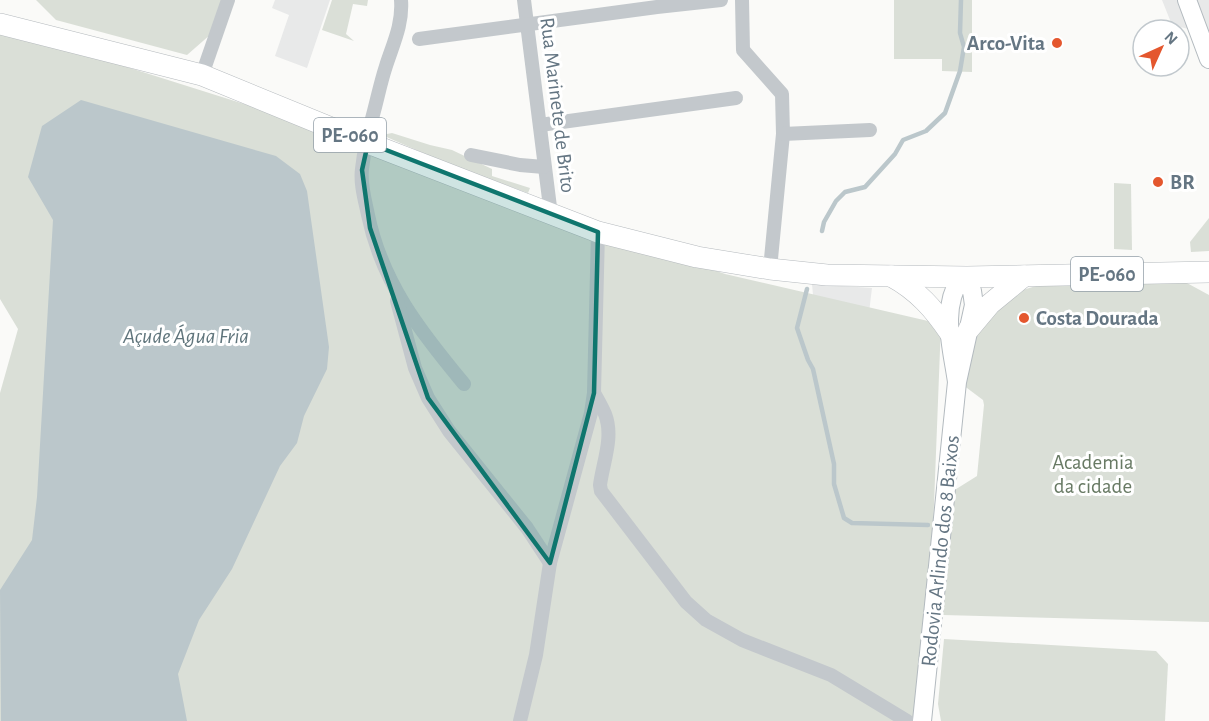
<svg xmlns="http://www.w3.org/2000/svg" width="1209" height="721" viewBox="0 0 1209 721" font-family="'Alegreya Sans',sans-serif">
  <rect width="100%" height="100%" fill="#fafaf8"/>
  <g fill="#e8e9e9">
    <polygon points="275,0 330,0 307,68 275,56 289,15 272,8"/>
    <polygon points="1162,0 1209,0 1209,34 1172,25"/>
    <polygon points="812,284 872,288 866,337 816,327"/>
  </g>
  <g fill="#dadfd7">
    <polygon points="36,0 222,0 211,34 187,55 56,20"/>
    <polygon points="332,0 368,0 367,6 353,4 346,34 354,41 322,30"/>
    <polygon points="894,0 972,0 972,72 942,71 942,59 894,59"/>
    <polygon points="0,27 368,143 725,274 941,324 929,633 917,721 0,721 0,393 18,329 0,299"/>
    <polygon points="392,133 430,145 452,150 492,169 492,176 530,188 528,193 453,166 382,135"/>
    <polygon points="1114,183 1131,184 1132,250 1114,249"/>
    <polygon points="1209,218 1209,251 1191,252 1190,242"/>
    <polygon points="1174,276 1209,295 1209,622 943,615 953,491 977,476 984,405 983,400 963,385 975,335 1016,292 1036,286"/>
    <polygon points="944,639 1156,651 1168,664 1165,721 941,721 938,704"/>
  </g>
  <polygon fill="#bbc7cb" points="81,100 276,156 300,174 307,191 329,347 327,369 304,416 297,443 280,466 232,569 199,620 178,674 187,721 1,721 0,590 32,540 37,497 53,220 28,177 42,126"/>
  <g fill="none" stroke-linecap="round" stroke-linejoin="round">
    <g stroke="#bbc7cb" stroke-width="4.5">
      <polyline points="822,231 824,222 836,201 845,192 865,187 895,154 903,140 926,131 945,113 960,71 964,47 960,33 961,0"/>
      <polyline points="807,289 797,328 808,360 813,369 834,464 834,484 844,518 852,523 928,525"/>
    </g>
    <g stroke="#b3babf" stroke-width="20">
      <g id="secondary">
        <polyline points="1187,0 1209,59"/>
        <path d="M 922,721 L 957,382 L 974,305 L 972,291 L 961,277 C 940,310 952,346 957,382"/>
      </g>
    </g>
    <g stroke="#b5babe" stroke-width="22">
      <g id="primary">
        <polyline points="0,24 202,75 368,143 598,232 697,257 770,269 827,275 967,277 1209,272"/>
        <path d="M 891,276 C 917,290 934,309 950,333"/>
        <polyline points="969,329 990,304 1024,276"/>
      </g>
    </g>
    <g stroke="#c3c8cc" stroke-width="14">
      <path d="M 401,0 C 403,24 393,44 386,66 C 381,81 378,96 374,111 C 369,129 364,150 362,169 C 360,184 365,200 368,215 C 382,283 420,331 464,384"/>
      <polyline points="524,0 551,215"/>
      <polyline points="742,0 743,50 782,94 783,134 770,269"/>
      <polyline points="419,39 657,7 721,0"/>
      <polyline points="202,75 228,0"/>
      <polyline points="540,125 736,98"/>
      <polyline points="783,134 870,130"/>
      <polyline points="471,155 520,165 544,167"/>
      <polyline points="397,301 415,368 428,398 449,431 527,528 550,563"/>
      <path d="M 594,393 C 598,400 602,407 605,414 C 614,437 603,462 600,485 L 601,491 L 686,602 L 706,620 L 742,640 L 831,675 L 907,721"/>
      <polyline points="520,721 536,655 550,563 591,413 594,393 598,232"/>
    </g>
    <use href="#secondary" stroke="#fff" stroke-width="18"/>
    <use href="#primary" stroke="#fff" stroke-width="21"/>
  </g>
  <path fill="#0f766e" fill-opacity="0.2" stroke="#0f766e" stroke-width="4.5" stroke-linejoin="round" d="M 368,143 L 598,232 L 594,393 L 550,563 L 428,398 L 370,228 L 362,170 Z"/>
  <g fill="#e4572e" stroke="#fff" stroke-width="2">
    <circle cx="1057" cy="43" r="6"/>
    <circle cx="1158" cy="182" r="6"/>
    <circle cx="1024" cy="318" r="6"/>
  </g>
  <g text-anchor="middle" stroke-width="6" stroke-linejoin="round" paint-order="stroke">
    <g fill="#fff" stroke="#939fa8" stroke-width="1.5">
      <rect x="314" y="118" width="72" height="34" rx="4.5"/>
      <rect x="1071" y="257" width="72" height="34" rx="4.5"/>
    </g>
    <g font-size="20" font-weight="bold" fill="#657683">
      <text x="350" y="142">PE-060</text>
      <text x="1107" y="281">PE-060</text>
    </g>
    <g font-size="21" font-weight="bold" fill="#657683" stroke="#fff" text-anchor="start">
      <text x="1045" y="50" text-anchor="end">Arco-Vita</text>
      <text x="1170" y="189">BR</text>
      <text x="1036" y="325">Costa Dourada</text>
    </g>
    <g font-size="21" fill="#657683" stroke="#fff">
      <text transform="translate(558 105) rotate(83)" y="7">Rua Marinete de Brito</text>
      <text transform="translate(940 551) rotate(-84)" y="7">Rodovia Arlindo dos 8 Baixos</text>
    </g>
    <g font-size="21" fill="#687a64" stroke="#fff">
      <text x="1093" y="469">Academia<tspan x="1093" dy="24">da cidade</tspan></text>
    </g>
    <g font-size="22" font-style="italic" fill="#60757c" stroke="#fff">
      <text x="186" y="343">Açude Água Fria</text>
    </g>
  </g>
  <g transform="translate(1161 48) rotate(45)"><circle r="28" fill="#ffffff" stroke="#c1c8cd" stroke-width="1.5"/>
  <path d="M0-4.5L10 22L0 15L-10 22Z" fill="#e4572e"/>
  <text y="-9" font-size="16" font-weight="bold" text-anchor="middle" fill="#657683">N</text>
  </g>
</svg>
